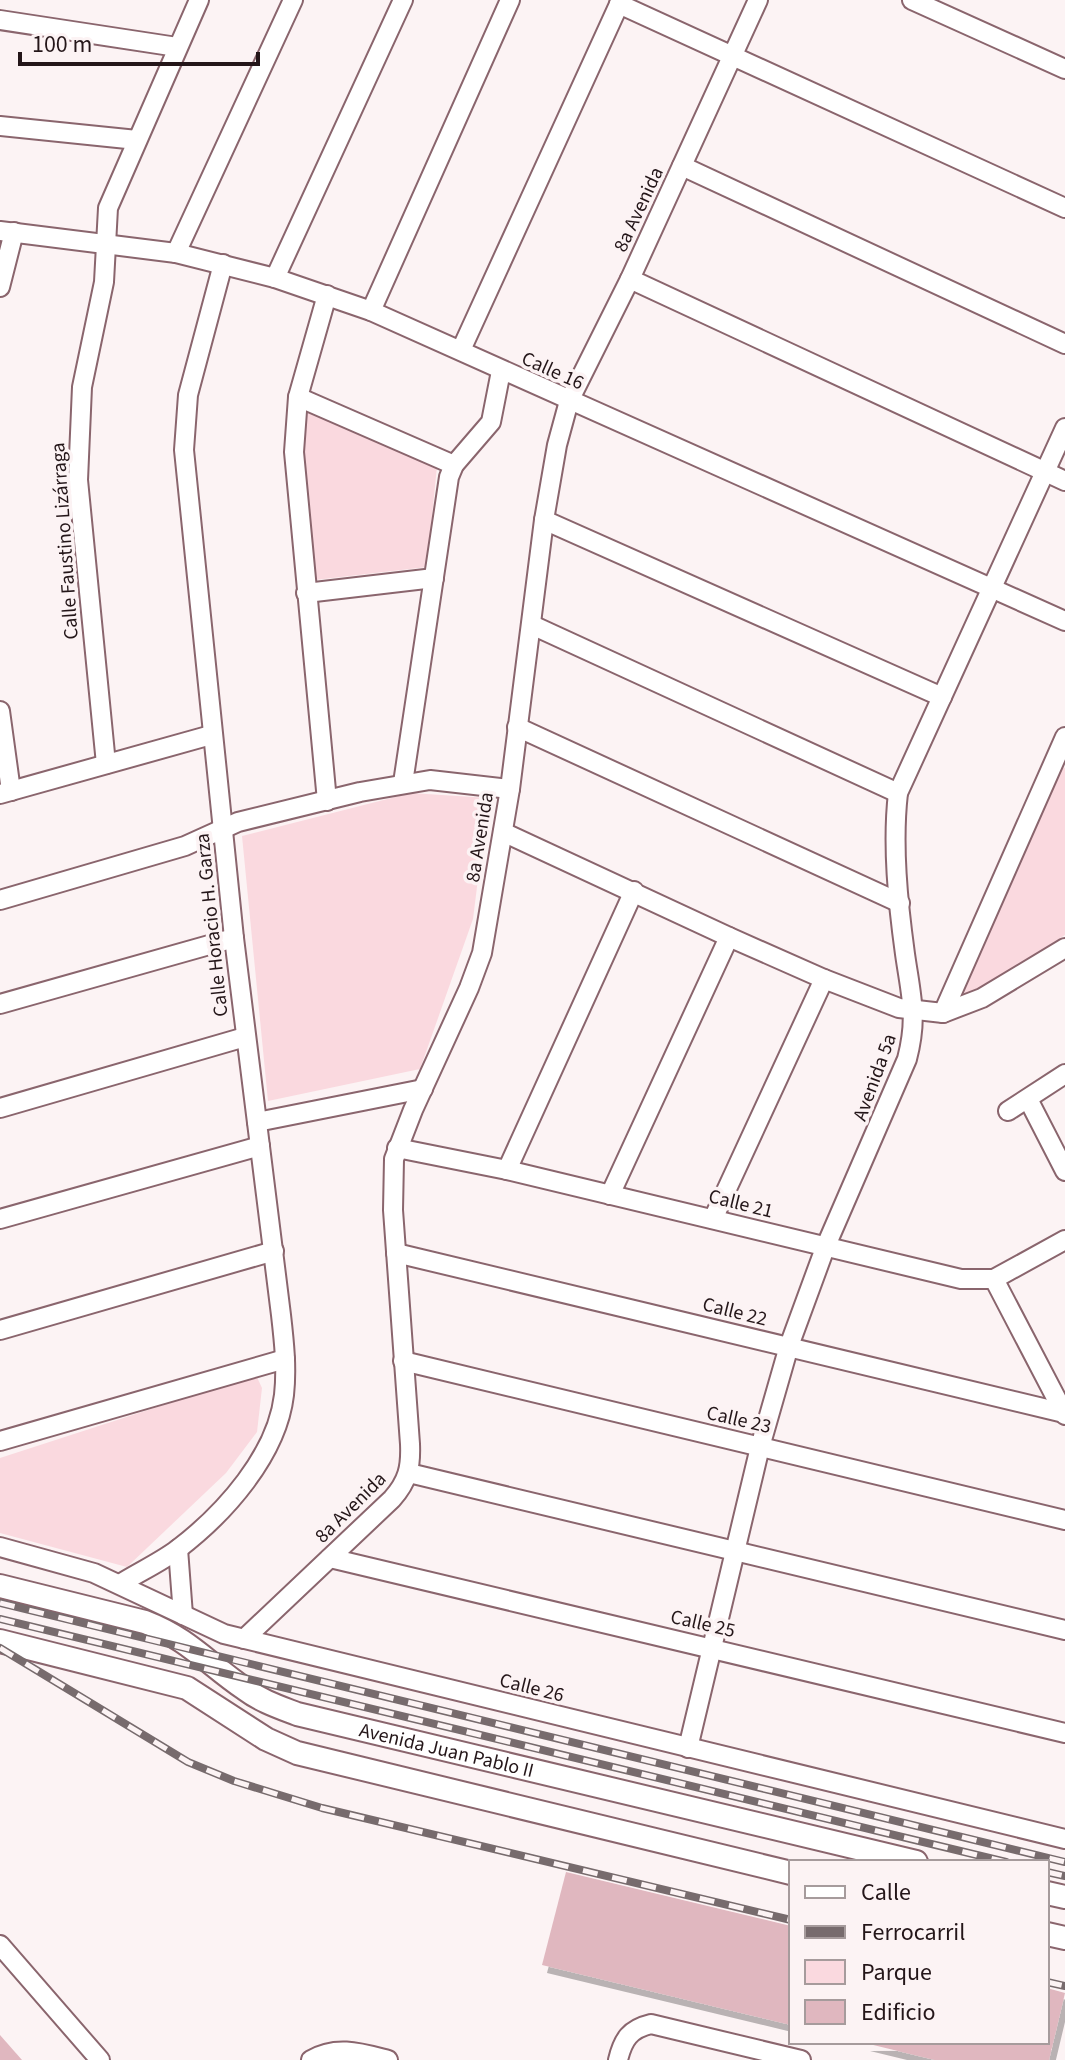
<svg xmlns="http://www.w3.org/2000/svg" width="1065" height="2060" viewBox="0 0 1065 2060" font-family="'Source Sans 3',sans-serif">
  <defs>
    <filter id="shadow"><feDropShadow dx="5" dy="8" stdDeviation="0" flood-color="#0004"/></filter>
  </defs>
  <rect width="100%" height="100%" fill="#fcf3f4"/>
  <g fill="#fad9df">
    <polygon points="305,410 437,466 427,567 315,580 301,460"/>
    <polygon points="1062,767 1065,768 1065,935 959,1003"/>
    <polygon points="411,793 488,798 473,919 420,1069 268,1101 242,836"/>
    <polygon points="256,1375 262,1388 257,1432 226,1473 127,1567 0,1533 0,1458"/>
  </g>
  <g fill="#e0b7bf" filter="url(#shadow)">
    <polygon points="566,1872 791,1926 791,2025 542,1965"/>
    <polygon points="1047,1988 1065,1993 1049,2060 935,2060 865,2043 1047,2042"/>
    <polygon points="0,2035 22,2060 0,2060"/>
  </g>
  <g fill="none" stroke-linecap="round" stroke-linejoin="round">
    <g stroke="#8a656d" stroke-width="22">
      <g id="minor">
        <polyline points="912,0 1065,69"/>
        <polyline points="619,4 1065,208"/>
        <polyline points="0,20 177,47"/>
        <polyline points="0,126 137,140"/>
        <polyline points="682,166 1065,344"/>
        <polyline points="0,231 176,253 275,278 371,311 1065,621"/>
        <polyline points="176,253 293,0"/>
        <polyline points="275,278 403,0"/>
        <polyline points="630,279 1065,481"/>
        <polyline points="0,287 14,232"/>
        <polyline points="371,311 510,0"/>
        <polyline points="461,350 621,0"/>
        <polyline points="298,397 454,465"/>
        <polyline points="544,520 942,697"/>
        <polyline points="306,593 434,578"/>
        <polyline points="532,625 898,793"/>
        <polyline points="0,711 11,791"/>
        <polyline points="517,727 900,903"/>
        <polyline points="106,764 78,480 82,387 104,282 108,208 199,0"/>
        <polyline points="403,783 449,477 454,465 491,422 501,371"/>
        <polyline points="0,794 211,735"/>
        <polyline points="327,801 294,452 298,397 327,295"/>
        <polyline points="503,832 729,937 824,979 899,1008 943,1013 982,998 1065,948"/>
        <polyline points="0,900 185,846 238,822 360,792 430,780 510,789"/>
        <polyline points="0,1004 234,938"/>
        <polyline points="943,1013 1065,737"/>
        <polyline points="1028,1099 1065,1171"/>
        <polyline points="0,1108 245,1037"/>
        <polyline points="1008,1111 1065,1074"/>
        <polyline points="257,1122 423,1089"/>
        <polyline points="397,1148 507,1170 961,1279 994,1279 1065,1240"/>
        <polyline points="507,1170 634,891"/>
        <polyline points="610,1195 729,937"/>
        <polyline points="0,1219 260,1146"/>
        <polyline points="713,1219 824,979"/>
        <polyline points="396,1253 1064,1413"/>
        <polyline points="994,1279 1065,1415"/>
        <polyline points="0,1330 274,1251"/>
        <polyline points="403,1361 1065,1520"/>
        <polyline points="0,1441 285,1359"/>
        <polyline points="409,1473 1065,1630"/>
        <polyline points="0,1547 94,1573 224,1634 1065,1839"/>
        <polyline points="178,1549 183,1615"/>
        <polyline points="330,1558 1065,1733"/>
        <path d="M 120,1584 C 139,1572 161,1562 178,1549 C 225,1513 277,1455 284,1395 C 287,1368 284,1341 281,1315 L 234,938 L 184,450 L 188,395 L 223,264"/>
        <path d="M 244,1639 L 392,1499 C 408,1481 411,1467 410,1444 L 393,1210 L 394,1159 L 413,1110 L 469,988 L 482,953 L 510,789 L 544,520 L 557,445 L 569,401 L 630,279 L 758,0"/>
        <path d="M 688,1748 L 760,1447 L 789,1346 L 825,1248 L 907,1059 C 918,1017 911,996 905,954 C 898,903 892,845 898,793 L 1065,428"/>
        <polyline points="0,1945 100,2060"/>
        <path d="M 311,2060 C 337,2045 361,2053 388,2060"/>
        <path d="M 618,2060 C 623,2039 630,2029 651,2024 L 801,2060"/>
      </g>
    </g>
    <g stroke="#8a656d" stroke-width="26">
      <g id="major">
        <path id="s1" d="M 0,1586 L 145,1622 C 189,1639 208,1664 245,1689 C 261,1701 279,1707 297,1714 L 916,1862"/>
        <polyline points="0,1641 187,1688 266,1739 297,1753 791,1873"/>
        <polyline points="1047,1893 1065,1897"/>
        <polyline points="1047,1934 1065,1938"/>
      </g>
    </g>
    <use href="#minor" stroke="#fff" stroke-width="18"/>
    <use href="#major" stroke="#fff" stroke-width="22"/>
    <g stroke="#776b6d" stroke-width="8">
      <g id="rail">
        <polyline points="0,1603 1065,1862"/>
        <polyline points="0,1619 1006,1862"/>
        <polyline points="0,1648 188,1762 234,1781 322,1808 791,1920"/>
        <polyline points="1047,1872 1065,1876"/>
        <polyline points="1047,1982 1065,1986"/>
      </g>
    </g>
    <use href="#rail" stroke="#fcf3f4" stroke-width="5" stroke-dasharray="15" stroke-linecap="butt"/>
  </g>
  <g text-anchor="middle" stroke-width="7" stroke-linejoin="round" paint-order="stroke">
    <g font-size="20" fill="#241619" stroke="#fcf3f4">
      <text transform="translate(638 209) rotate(-65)" y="7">8a Avenida</text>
      <text transform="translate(553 370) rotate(24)" y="7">Calle 16</text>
      <text transform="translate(64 541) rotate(-94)" y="7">Calle Faustino Lizárraga</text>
      <text transform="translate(479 837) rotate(-81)" y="7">8a Avenida</text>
      <text transform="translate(211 925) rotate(-96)" y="7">Calle Horacio H. Garza</text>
      <text transform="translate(874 1077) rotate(-70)" y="7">Avenida 5a</text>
      <text transform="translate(741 1203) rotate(14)" y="7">Calle 21</text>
      <text transform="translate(735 1311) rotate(14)" y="7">Calle 22</text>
      <text transform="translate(739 1419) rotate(13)" y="7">Calle 23</text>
      <text transform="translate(350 1507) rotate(-45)" y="7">8a Avenida</text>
      <text transform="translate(703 1623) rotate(13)" y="7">Calle 25</text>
      <text transform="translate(532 1687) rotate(14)" y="7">Calle 26</text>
      <text dy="7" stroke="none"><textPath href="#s1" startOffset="482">Avenida Juan Pablo II</textPath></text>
    </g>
  </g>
  <rect x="789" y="1860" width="260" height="184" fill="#fcf3f4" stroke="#a69b9c" stroke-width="2"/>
  <rect x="805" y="1886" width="40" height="12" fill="#ffffff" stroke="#a69b9c" stroke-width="2"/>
  <text x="861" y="1900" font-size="24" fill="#241619">Calle</text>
  <rect x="805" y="1926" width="40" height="12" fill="#776b6d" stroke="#a69b9c" stroke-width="2"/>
  <text x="861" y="1940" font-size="24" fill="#241619">Ferrocarril</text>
  <rect x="805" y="1960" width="40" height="24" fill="#fad9df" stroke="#a69b9c" stroke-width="2"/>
  <text x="861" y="1980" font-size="24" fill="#241619">Parque</text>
  <rect x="805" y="2000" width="40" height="24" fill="#e0b7bf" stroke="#a69b9c" stroke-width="2"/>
  <text x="861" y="2020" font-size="24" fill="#241619">Edificio</text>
  <path d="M20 52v12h238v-12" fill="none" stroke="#241619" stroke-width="4"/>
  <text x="32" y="52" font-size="24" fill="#241619" stroke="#fcf3f4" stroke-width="6" paint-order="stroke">100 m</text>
</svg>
